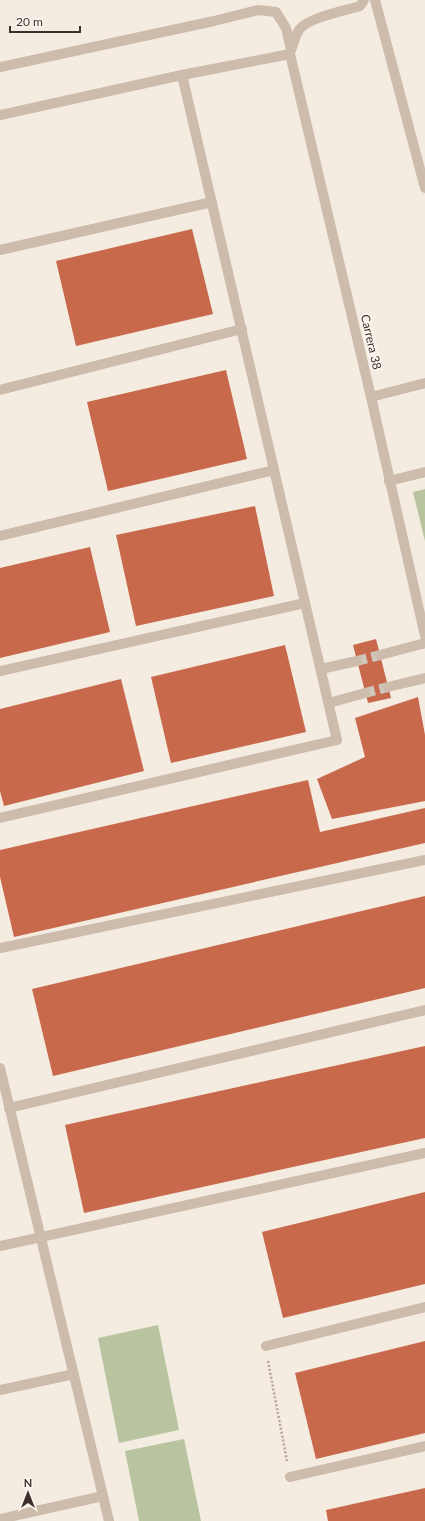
<svg xmlns="http://www.w3.org/2000/svg" width="425" height="1521" viewBox="0 0 425 1521" font-family="Lato,sans-serif">
  <rect width="100%" height="100%" fill="#f4ebe1"/>
  <g fill="#b8c4a0">
    <polygon points="425,489 425,541 413,492"/>
    <polygon points="158,1325 179,1430 119,1443 98,1338"/>
    <polygon points="184,1439 201,1521 139,1521 125,1451"/>
  </g>
  <g fill="#c8694b">
    <polygon points="192,229 213,314 76,346 56,261"/>
    <polygon points="226,370 247,459 108,491 87,402"/>
    <polygon points="255,506 274,596 136,626 116,535"/>
    <polygon points="90,547 110,632 0,658 0,568"/>
    <polygon points="376,639 391,698 368,703 353,645"/>
    <polygon points="285,645 306,732 171,763 151,677"/>
    <polygon points="121,679 144,771 4,806 0,791 0,709"/>
    <polygon points="418,697 425,735 425,801 332,819 317,779 365,757 355,718"/>
    <polygon points="308,780 320,832 425,808 425,843 14,937 0,877 0,850"/>
    <polygon points="425,896 425,988 53,1076 32,989"/>
    <polygon points="425,1046 425,1138 84,1213 65,1125"/>
    <polygon points="425,1192 425,1284 283,1318 262,1232"/>
    <polygon points="425,1341 425,1433 316,1459 295,1373"/>
    <polygon points="425,1488 425,1521 328,1521 326,1510"/>
  </g>
  <g fill="none" stroke-linecap="round" stroke-linejoin="round">
    <g stroke="#cfc6bd" stroke-width="10" stroke-dasharray="10 5" stroke-linecap="butt">
      <polyline points="357,661 380,655"/>
      <polyline points="365,693 388,687"/>
    </g>
    <polyline stroke="#b9a596" stroke-width="2.5" stroke-dasharray="2 2" stroke-linecap="butt" points="268,1361 287,1461"/>
    <g stroke="#cdbbac" stroke-width="10">
      <polyline points="375,0 425,188"/>
      <polyline points="371,397 425,383"/>
      <polyline points="266,1346 425,1307"/>
      <polyline points="290,1477 425,1446"/>
    </g>
    <g stroke="#cdbbac" stroke-width="10">
      <path d="M 291,50 C 294,43 295,36 299,30 C 309,17 344,11 360,6 L 364,0"/>
      <polyline points="290,54 371,397 425,636"/>
      <polyline points="0,67 214,21 258,10 276,12 286,28 291,49"/>
      <polyline points="0,115 182,75 290,54"/>
      <polyline points="0,250 212,202"/>
      <polyline points="0,390 242,329"/>
      <polyline points="389,481 425,472"/>
      <polyline points="0,536 274,470"/>
      <polyline points="380,655 425,643"/>
      <polyline points="321,669 357,661"/>
      <polyline points="0,671 305,603"/>
      <polyline points="388,687 425,678"/>
      <polyline points="329,703 365,693"/>
      <polyline points="0,818 337,740 182,75"/>
      <polyline points="0,948 425,860"/>
      <polyline points="0,1068 109,1521"/>
      <polyline points="9,1108 425,1010"/>
      <polyline points="0,1246 425,1153"/>
      <polyline points="0,1390 74,1374"/>
      <polyline points="0,1519 103,1496"/>
    </g>
  </g>
  <g text-anchor="middle" stroke-width="4" stroke-linejoin="round" paint-order="stroke">
    <g font-size="12" fill="#3b302b" stroke="#fbf5ee">
      <text transform="translate(371 342) rotate(77)" y="4">Carrera 38</text>
    </g>
  </g>
  <g transform="translate(28 1493)" stroke="#fbf5ee" stroke-width="3" paint-order="stroke">
  <path d="M0-3L7 15L0 10L-7 15Z" fill="#3b302b"/>
  <text y="-6" font-size="11" font-weight="bold" text-anchor="middle" fill="#3b302b">N</text>
  </g>
  <path d="M10 26v6h70v-6" fill="none" stroke="#3b302b" stroke-width="2"/>
  <text x="16" y="26" font-size="12" fill="#3b302b" stroke="#fbf5ee" stroke-width="3" paint-order="stroke">20 m</text>
</svg>
